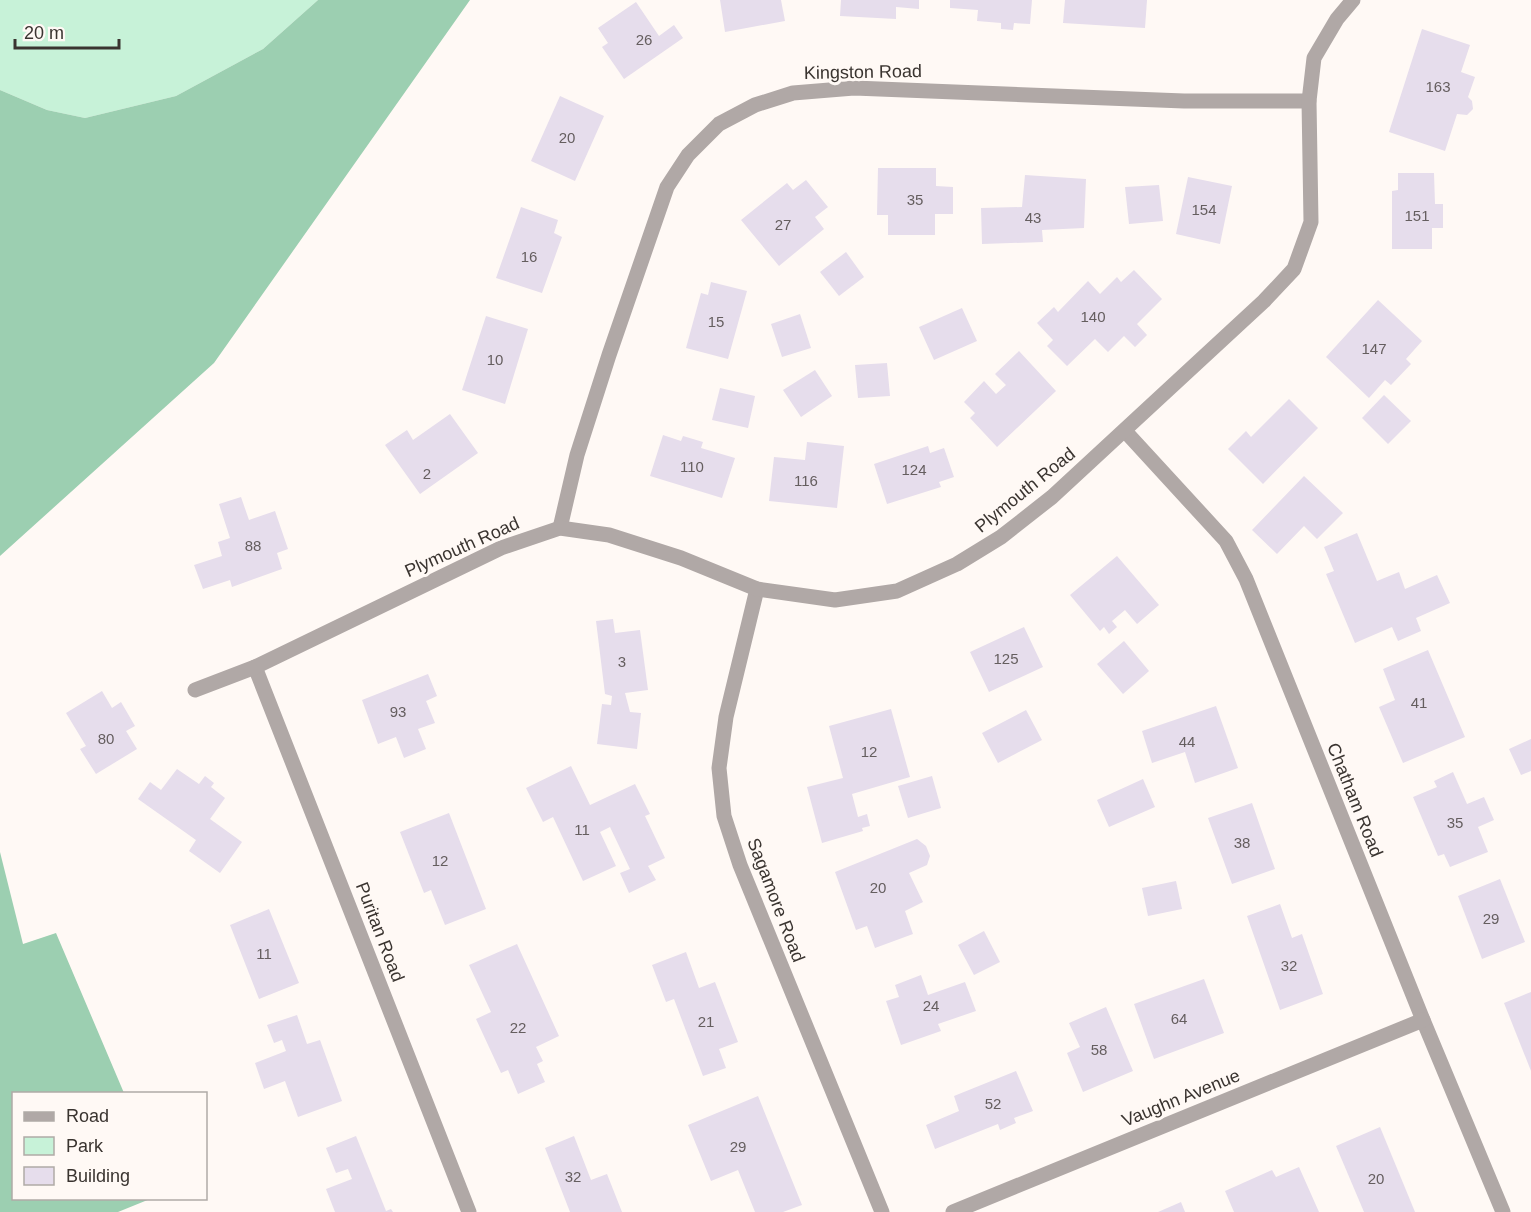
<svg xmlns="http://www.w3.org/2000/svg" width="1531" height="1212" viewBox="0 0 1531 1212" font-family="Arial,sans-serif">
  <rect width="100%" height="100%" fill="#fff9f5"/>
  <polygon fill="#c7f2d8" points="0,0 318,0 263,49 176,96 85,118 47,110 0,90"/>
  <g fill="#9ccfb1">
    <polygon points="318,0 470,0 214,363 0,556 0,90 47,110 85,118 176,96 263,49"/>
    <polygon points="0,852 23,944 56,933 124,1093 14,1094 14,1198 150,1199 118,1212 0,1212"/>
  </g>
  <g fill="#e6ddec">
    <polygon points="720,0 781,0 785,21 725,32"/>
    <polygon points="841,0 919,0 919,9 896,7 896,19 840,16"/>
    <polygon points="950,0 1032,0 1030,24 1014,23 1013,30 1001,29 1001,23 977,21 978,10 950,8"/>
    <polygon points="1065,0 1147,0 1145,28 1063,23"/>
    <polygon points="636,2 659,36 674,25 683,38 624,79 602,47 608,43 598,28"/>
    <polygon points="1422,29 1470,45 1461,72 1475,77 1468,97 1472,101 1473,109 1467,115 1457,114 1445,151 1389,132"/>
    <polygon points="560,96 604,116 575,181 531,161"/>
    <polygon points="878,168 936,168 936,186 953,187 953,214 935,214 935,235 888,235 888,215 877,215"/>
    <polygon points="1398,173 1434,173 1435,204 1443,204 1443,228 1432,228 1432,249 1392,249 1392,191 1398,190"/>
    <polygon points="1025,175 1086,179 1084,228 1042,230 1043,242 982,244 981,208 1022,207"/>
    <polygon points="1188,177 1232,186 1220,244 1176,234"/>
    <polygon points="806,180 828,207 815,217 824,229 779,266 741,220 787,183 793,190"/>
    <polygon points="1159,185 1163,221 1129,224 1125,187"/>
    <polygon points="521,207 558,220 554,233 562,237 542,293 496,278"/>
    <polygon points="846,252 864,277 839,296 820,272"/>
    <polygon points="1134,270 1162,299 1137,324 1147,335 1135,347 1124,336 1108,352 1095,339 1067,366 1047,346 1053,340 1037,323 1054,307 1058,312 1088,281 1100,294 1117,277 1121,282"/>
    <polygon points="711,282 747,291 728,359 686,348 701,293 708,295"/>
    <polygon points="1378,300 1422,341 1406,359 1411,364 1391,385 1385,380 1369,398 1326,357"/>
    <polygon points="962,308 977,341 934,360 919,327"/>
    <polygon points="800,314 811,348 782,357 771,324"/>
    <polygon points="486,316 528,329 505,404 462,390"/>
    <polygon points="1019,351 1056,391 997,447 970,418 975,413 964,402 984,381 996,394 1006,385 995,374"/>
    <polygon points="887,363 890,396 858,398 855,365"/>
    <polygon points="815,370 832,396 801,417 783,390"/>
    <polygon points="720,388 755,396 748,428 712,420"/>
    <polygon points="1384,395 1411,421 1388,444 1362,418"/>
    <polygon points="1289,399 1318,428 1263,484 1228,449 1246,431 1251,437"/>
    <polygon points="450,414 478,453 420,494 385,445 407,430 413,440"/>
    <polygon points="663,435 681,441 683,436 703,442 701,448 735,458 722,498 650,476"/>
    <polygon points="807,442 844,446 837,508 769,501 774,457 805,460"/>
    <polygon points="928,446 930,453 944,448 954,477 939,482 941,487 887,504 874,464"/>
    <polygon points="1304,476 1343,513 1317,539 1304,526 1277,554 1252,530"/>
    <polygon points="241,497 249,520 275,511 288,549 277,553 282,569 232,587 230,580 203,589 194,565 222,556 218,542 230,538 219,504"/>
    <polygon points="1357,533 1377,581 1399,572 1405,589 1437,575 1450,603 1416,618 1421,631 1398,641 1392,627 1355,643 1326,574 1334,571 1324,547"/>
    <polygon points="1117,556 1159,605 1137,624 1125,610 1112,621 1117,627 1109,634 1104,627 1100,631 1070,595"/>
    <polygon points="613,619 615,633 640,630 648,690 625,693 630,712 641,713 637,749 597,744 602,704 611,705 612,696 605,694 596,621"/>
    <polygon points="1024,627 1043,667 989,692 970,652"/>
    <polygon points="1124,641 1149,671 1123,694 1097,664"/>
    <polygon points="1428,650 1465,737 1403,763 1379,707 1395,700 1383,669"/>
    <polygon points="428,674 437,696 426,701 435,723 418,729 426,749 404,758 396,737 378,744 362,700"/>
    <polygon points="102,691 112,708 121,702 135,726 126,731 137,749 96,774 80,749 86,746 66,713"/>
    <polygon points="1216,706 1238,768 1195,783 1185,752 1152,763 1142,731"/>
    <polygon points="891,709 910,777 852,794 858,817 867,814 870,826 862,828 863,831 822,843 807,787 843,778 829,726"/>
    <polygon points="1026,710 1042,740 998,763 982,733"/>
    <polygon points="1531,739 1531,771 1521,775 1509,749"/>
    <polygon points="571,766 590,805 635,784 650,814 645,816 665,858 648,866 656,880 629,893 620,873 630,869 610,827 600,832 616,866 583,881 553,817 543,822 526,788"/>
    <polygon points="177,769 199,784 205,776 214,783 211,787 225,798 210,819 242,842 220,873 189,851 196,840 138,799 150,782 161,790"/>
    <polygon points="1453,772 1467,804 1484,797 1494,820 1478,827 1488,852 1450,867 1444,854 1438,856 1413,797 1437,787 1434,781"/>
    <polygon points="932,776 941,808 908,818 898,786"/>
    <polygon points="1143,779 1155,807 1109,827 1097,800"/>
    <polygon points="1252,803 1275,869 1232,884 1208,818"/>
    <polygon points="449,813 486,909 445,925 431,890 424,893 400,832"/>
    <polygon points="917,839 926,846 930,856 927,865 909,873 923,902 905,911 913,934 875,948 867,926 856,930 835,872"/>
    <polygon points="1500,879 1525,942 1482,959 1458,896"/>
    <polygon points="1176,881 1182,909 1148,916 1142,888"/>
    <polygon points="1280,904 1292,938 1302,934 1323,994 1280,1010 1247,916"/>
    <polygon points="269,909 299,983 259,999 230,925"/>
    <polygon points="984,931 1000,962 974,975 958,945"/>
    <polygon points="517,944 559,1036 536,1047 543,1061 537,1064 545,1082 518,1094 508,1070 501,1073 476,1019 491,1012 469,965"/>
    <polygon points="686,952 699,988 715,982 738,1042 719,1049 726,1068 703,1076 674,999 666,1002 652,965"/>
    <polygon points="921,975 928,995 965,982 976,1011 938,1024 941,1031 901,1045 886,1001 899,997 895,985"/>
    <polygon points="1204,979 1224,1033 1154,1059 1134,1004"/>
    <polygon points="1531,992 1531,1071 1504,1003"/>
    <polygon points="1106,1007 1133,1071 1083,1092 1067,1053 1080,1047 1069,1023"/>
    <polygon points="297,1015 307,1044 320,1040 342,1101 298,1117 285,1081 264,1089 255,1063 286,1051 282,1040 274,1043 267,1025"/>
    <polygon points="1016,1071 1033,1111 1014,1118 1016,1123 1000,1130 998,1124 935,1149 926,1125 959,1111 954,1096"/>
    <polygon points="758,1096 802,1205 783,1212 755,1212 738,1170 711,1181 688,1125"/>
    <polygon points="1380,1127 1415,1212 1364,1212 1336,1146"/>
    <polygon points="356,1136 386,1211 391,1209 393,1212 335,1212 326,1189 352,1179 348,1169 336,1173 326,1148"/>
    <polygon points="574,1136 591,1180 607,1174 622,1212 570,1212 545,1148"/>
    <polygon points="1299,1167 1319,1212 1234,1212 1225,1191 1272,1170 1276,1177"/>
    <polygon points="1181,1202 1185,1212 1158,1212"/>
  </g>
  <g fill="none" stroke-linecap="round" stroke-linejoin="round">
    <g stroke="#b0a8a6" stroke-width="15">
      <polyline points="1125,431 1226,541 1246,579 1423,1020 1503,1212"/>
      <polyline points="560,528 577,455 609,355 667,187 688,155 719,124 755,105 793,93 854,88 1184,101 1309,101"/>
      <polyline points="757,589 726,717 719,768 724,816 740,865 882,1212"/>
      <polyline points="255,667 469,1212"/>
      <polyline points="195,690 255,667 501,548 560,528 609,535 681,558 757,589 835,600 897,591 957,564 1001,537 1052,497 1264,301 1294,269 1311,222 1309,101 1314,58 1337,19 1353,0"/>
      <polyline points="953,1212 1423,1020"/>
    </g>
  </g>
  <g text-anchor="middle" stroke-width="6" stroke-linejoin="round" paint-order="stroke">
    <g font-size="15" fill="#655e5f">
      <text x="644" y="45">26</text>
      <text x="1438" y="92">163</text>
      <text x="567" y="143">20</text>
      <text x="915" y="205">35</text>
      <text x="1204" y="215">154</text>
      <text x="1417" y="221">151</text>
      <text x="1033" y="223">43</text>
      <text x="783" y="230">27</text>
      <text x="529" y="262">16</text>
      <text x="1093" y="322">140</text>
      <text x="716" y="327">15</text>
      <text x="1374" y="354">147</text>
      <text x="495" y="365">10</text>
      <text x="692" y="472">110</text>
      <text x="914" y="475">124</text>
      <text x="427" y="479">2</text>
      <text x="806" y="486">116</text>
      <text x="253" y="551">88</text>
      <text x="1006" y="664">125</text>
      <text x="622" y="667">3</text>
      <text x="1419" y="708">41</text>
      <text x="398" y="717">93</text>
      <text x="106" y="744">80</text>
      <text x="1187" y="747">44</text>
      <text x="869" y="757">12</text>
      <text x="1455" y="828">35</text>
      <text x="582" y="835">11</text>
      <text x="1242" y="848">38</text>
      <text x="440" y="866">12</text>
      <text x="878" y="893">20</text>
      <text x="1491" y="924">29</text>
      <text x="264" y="959">11</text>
      <text x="1289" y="971">32</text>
      <text x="931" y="1011">24</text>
      <text x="1179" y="1024">64</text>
      <text x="706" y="1027">21</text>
      <text x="518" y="1033">22</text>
      <text x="1099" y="1055">58</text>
      <text x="993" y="1109">52</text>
      <text x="738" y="1152">29</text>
      <text x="573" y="1182">32</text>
      <text x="1376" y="1184">20</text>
    </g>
    <g font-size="18" fill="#3a3430" stroke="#fff9f5">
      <text transform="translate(863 72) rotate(-1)" y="6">Kingston Road</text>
      <text transform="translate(1025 490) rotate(-39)" y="6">Plymouth Road</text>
      <text transform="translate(462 547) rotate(-24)" y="6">Plymouth Road</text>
      <text transform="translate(1355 800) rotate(68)" y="6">Chatham Road</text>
      <text transform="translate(776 900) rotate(69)" y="6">Sagamore Road</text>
      <text transform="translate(380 932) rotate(69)" y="6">Puritan Road</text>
      <text transform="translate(1181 1098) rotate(-22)" y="6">Vaughn Avenue</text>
    </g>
  </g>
  <rect x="12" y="1092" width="195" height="108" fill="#fff9f5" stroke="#b0aaa6" stroke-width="1.5"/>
  <rect x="24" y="1112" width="30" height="9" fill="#b0a8a6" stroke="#b0aaa6" stroke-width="1.5"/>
  <text x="66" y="1122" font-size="18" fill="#3a3430">Road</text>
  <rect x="24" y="1137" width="30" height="18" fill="#c7f2d8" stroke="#b0aaa6" stroke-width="1.5"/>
  <text x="66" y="1152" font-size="18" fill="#3a3430">Park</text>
  <rect x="24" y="1167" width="30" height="18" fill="#e6ddec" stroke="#b0aaa6" stroke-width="1.5"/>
  <text x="66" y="1182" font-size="18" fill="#3a3430">Building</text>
  <path d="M15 39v9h104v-9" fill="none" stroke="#3a3430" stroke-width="3"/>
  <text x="24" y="39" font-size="18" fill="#3a3430" stroke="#fff9f5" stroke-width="4.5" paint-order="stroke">20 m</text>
</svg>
